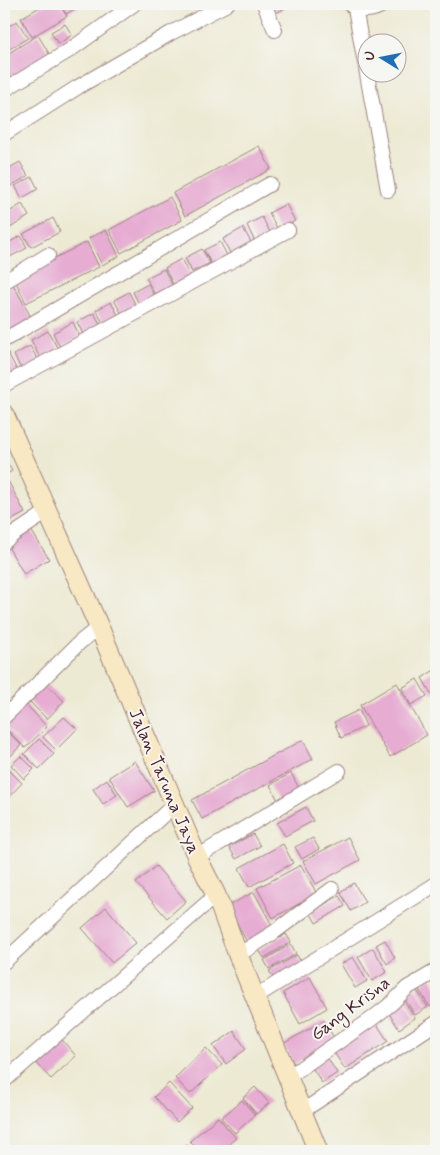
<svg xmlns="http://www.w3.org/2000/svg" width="440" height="1155" viewBox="0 0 440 1155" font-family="Mynerve,sans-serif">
  <rect width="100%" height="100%" fill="#f6f6f2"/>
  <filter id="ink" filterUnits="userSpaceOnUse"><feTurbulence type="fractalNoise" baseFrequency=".02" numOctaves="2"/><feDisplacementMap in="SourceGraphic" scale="10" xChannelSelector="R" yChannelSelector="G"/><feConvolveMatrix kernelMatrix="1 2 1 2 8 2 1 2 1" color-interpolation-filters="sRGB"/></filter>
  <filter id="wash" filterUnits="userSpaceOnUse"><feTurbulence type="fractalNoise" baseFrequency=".0096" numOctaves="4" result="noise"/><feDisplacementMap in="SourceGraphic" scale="20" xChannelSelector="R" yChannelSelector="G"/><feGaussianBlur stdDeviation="1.12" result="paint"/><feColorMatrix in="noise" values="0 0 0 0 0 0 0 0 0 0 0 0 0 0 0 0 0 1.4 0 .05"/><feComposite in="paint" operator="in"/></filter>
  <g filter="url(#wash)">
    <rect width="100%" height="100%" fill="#edead4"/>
    <g id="blocks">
      <g fill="#e6acd2">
        <polygon points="45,4 59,4 67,16 32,37 21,18"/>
        <polygon points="60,4 83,4 66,14"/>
        <polygon points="272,4 293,4 276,13"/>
        <polygon points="17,21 28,38 4,52 4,29"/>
        <polygon points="65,24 72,35 58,44 51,32"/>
        <polygon points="38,35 51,57 4,86 4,56"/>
        <polygon points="259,146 271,169 185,216 173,193"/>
        <polygon points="20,162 28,176 4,190 4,171"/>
        <polygon points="32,177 38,189 22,198 15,186"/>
        <polygon points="170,197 182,220 121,253 109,230"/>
        <polygon points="22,204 29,216 4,232 4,215"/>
        <polygon points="286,204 295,221 278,230 269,213"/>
        <polygon points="262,217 271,234 255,242 247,225"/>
        <polygon points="53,218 60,232 31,247 23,234"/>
        <polygon points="243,228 252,244 231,255 223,239"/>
        <polygon points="106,230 119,256 102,265 89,238"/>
        <polygon points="21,236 27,248 4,260 4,245"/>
        <polygon points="87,242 99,267 26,303 14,278"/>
        <polygon points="220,242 229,259 213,267 204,250"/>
        <polygon points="202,249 210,263 192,272 185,258"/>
        <polygon points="181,259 191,278 174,286 165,268"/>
        <polygon points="164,269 172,285 155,294 146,278"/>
        <polygon points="12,282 33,321 7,334 4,327 4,286"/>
        <polygon points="148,284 154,296 139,304 133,292"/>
        <polygon points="129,292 137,308 123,316 114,300"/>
        <polygon points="111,302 118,315 103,323 96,310"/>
        <polygon points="94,313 102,327 84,336 77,322"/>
        <polygon points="73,322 80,337 60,347 53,333"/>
        <polygon points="48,331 59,351 41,360 31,340"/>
        <polygon points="30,346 40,364 23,373 14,355"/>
        <polygon points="6,349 19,374 4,381 4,351"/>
        <polygon points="4,456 12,471 4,476"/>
        <polygon points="6,477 25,513 4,524 4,478"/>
        <polygon points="31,530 49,559 24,574 7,545"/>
        <polygon points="436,669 436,692 432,695 422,678"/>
        <polygon points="417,679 427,696 411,705 402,688"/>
        <polygon points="45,683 64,701 47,719 28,700"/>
        <polygon points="397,683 427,735 390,757 360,705"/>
        <polygon points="24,702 47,727 25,748 4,726 4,722"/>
        <polygon points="359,710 366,726 341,738 334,722"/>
        <polygon points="64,717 77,729 56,750 43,737"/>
        <polygon points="4,728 21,745 8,759 4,755"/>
        <polygon points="39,739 54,754 39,769 24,754"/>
        <polygon points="303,740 313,759 202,819 192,800"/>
        <polygon points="21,756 34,769 24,779 11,765"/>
        <polygon points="135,761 154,791 128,807 109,777"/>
        <polygon points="6,767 22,783 4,802 4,770"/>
        <polygon points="291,773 301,792 280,804 270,785"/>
        <polygon points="107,779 117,795 103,804 93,789"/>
        <polygon points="306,807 313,821 285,836 277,823"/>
        <polygon points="253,834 260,846 236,859 229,847"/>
        <polygon points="348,837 360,860 316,884 303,861"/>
        <polygon points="313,838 319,849 302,859 295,847"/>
        <polygon points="283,844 293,863 249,887 239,868"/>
        <polygon points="301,865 317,894 273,918 257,888"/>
        <polygon points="156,866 186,901 167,918 136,883"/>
        <polygon points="354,883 365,902 351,911 340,892"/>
        <polygon points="254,892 274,929 248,944 228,906"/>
        <polygon points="339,896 345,906 316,923 310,912"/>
        <polygon points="106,907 136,943 112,963 82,928"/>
        <polygon points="286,934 291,942 264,958 259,950"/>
        <polygon points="385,940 395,958 387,964 376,945"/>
        <polygon points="291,944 296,954 269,969 264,960"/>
        <polygon points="373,948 387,972 372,981 358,957"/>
        <polygon points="297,955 303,966 276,982 269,971"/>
        <polygon points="353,957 367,981 355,988 341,964"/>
        <polygon points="310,977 327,1008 300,1024 283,993"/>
        <polygon points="431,978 436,987 436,1003 430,1007 417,987"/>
        <polygon points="415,988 428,1007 415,1015 403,996"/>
        <polygon points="404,1001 415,1018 399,1029 388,1012"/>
        <polygon points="324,1020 335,1040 294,1064 283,1044"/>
        <polygon points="374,1020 388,1041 345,1069 331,1048"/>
        <polygon points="234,1031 246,1049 226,1064 213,1046"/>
        <polygon points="57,1034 76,1056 51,1079 31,1058"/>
        <polygon points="206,1048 222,1065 190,1094 175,1078"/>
        <polygon points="325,1054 337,1073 322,1083 310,1064"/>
        <polygon points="169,1083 192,1108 177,1122 154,1097"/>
        <polygon points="255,1087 269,1103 256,1114 243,1098"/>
        <polygon points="242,1100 255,1115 235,1133 221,1118"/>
        <polygon points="218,1117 236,1138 221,1151 199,1151 190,1141"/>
        <polygon points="187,1145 193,1151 179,1151"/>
      </g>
    </g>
  </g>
  <g filter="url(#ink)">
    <use href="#blocks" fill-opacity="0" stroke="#9c8480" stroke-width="1"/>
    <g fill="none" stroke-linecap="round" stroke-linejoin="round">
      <g stroke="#9c8480" stroke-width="16">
        <g id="street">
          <polyline points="264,4 275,30"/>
          <path d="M 349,4 C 361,12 372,12 384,4"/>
          <polyline points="355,8 388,190"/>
          <polyline points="4,90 70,50 134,4"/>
          <polyline points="4,134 78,87 171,33 227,4"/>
          <polyline points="4,282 48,255"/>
          <polyline points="4,340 270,184"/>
          <polyline points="4,385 288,230"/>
          <polyline points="4,542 14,534 47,512"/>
          <polyline points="4,717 79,643 99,627"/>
          <polyline points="197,857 339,771"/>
          <polyline points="238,955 273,933 332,889"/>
          <polyline points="4,962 175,804"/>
          <polyline points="255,997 436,884"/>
          <polyline points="288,1077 373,1018 392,1003 407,988 436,971"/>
          <polyline points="4,1081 216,895"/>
          <polyline points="301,1112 436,1023"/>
        </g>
      </g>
      <g stroke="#9c8480" stroke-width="21">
        <polyline id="secondary" points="4,414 99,627 197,857 216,895 238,955 318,1151"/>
      </g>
      <use href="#street" stroke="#fff" stroke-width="14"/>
      <use href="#secondary" stroke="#f8e8c3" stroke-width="19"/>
    </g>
  </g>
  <g text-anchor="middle" stroke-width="4" stroke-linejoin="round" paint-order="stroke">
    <g font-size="18" fill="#4a1f2b" stroke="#f6f6f2">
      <text transform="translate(165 781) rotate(67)" y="6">Jalan Taruna Jaya</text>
      <text transform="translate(350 1008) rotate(-37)" y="6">Gang Krisna</text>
    </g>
  </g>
  <rect width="440" height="1155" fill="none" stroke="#f6f6f2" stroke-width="20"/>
  <g transform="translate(382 58) rotate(280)"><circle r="24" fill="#f6f6f2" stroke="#b1a0a2"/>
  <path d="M0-4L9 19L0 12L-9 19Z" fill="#1f6fb2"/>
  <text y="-8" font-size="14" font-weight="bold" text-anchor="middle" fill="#4a1f2b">U</text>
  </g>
</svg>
